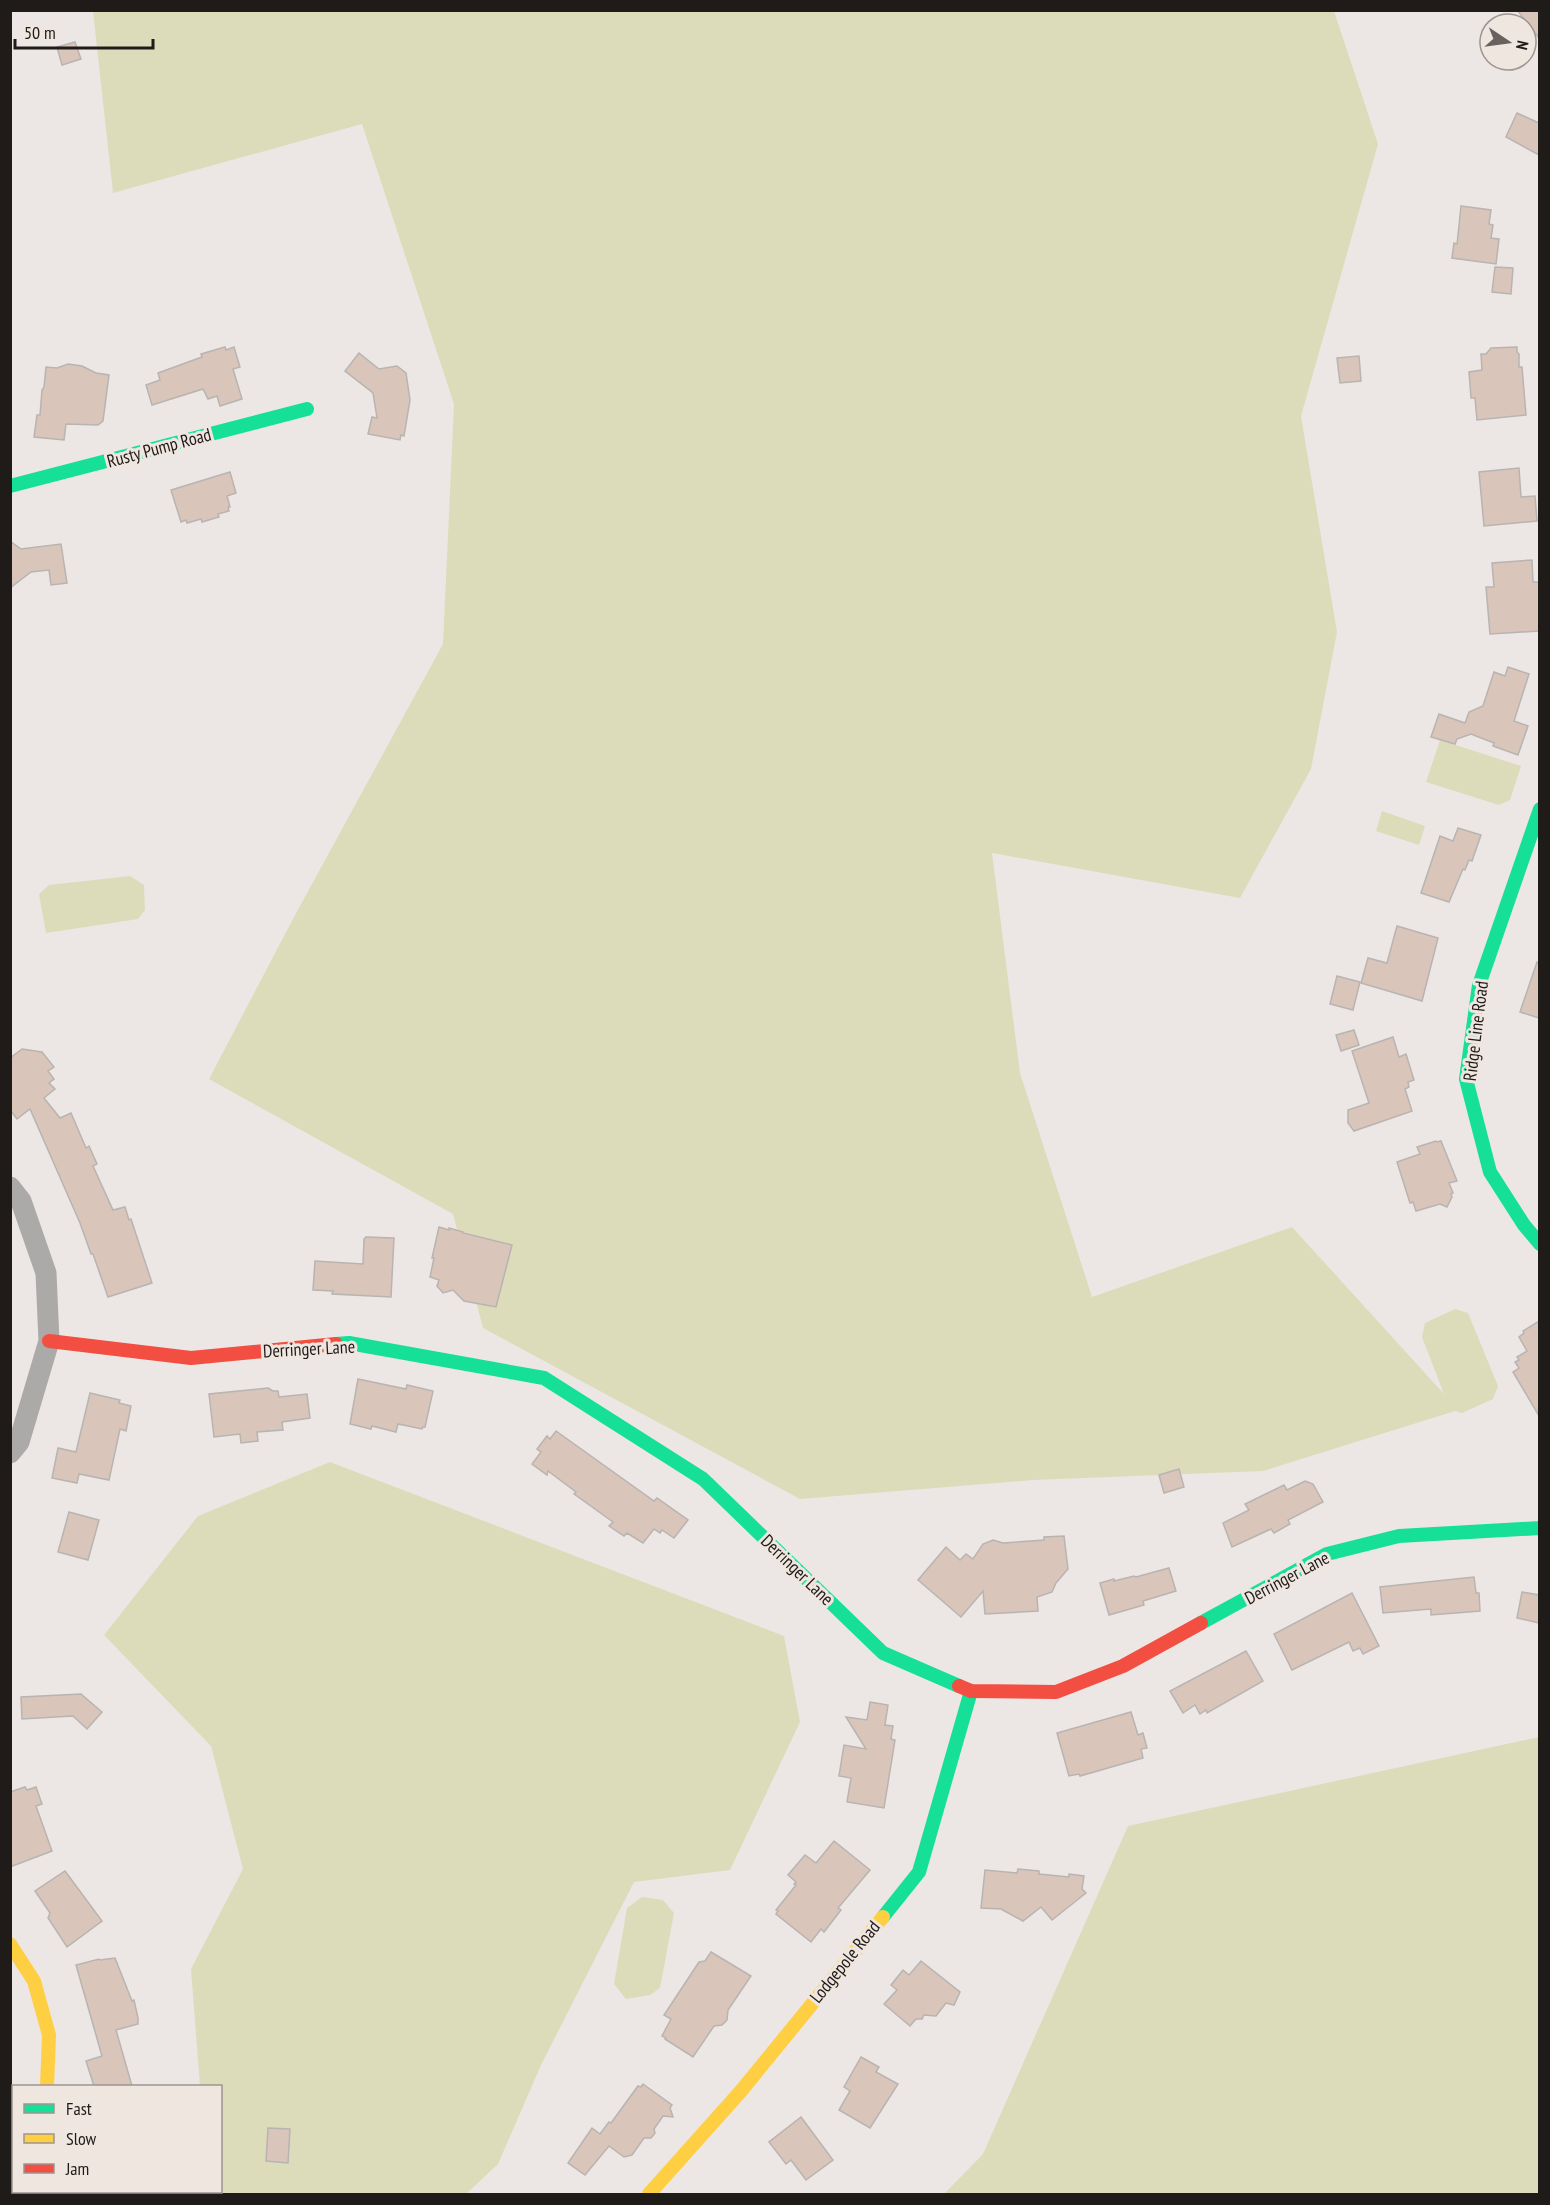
<svg xmlns="http://www.w3.org/2000/svg" width="1550" height="2205" viewBox="0 0 1550 2205" font-family="'PT Sans Narrow',sans-serif">
  <rect width="100%" height="100%" fill="#ece7e4"/>
  <g fill="#dcdcba">
    <polygon points="93,11 1334,11 1378,144 1301,416 1337,632 1311,769 1240,898 992,853 1020,1073 1092,1297 1292,1227 1444,1394 1422,1337 1425,1323 1455,1309 1468,1313 1498,1386 1493,1399 1462,1413 1455,1411 1263,1471 1033,1480 800,1499 483,1328 453,1214 209,1079 294,917 443,644 454,404 362,124 113,193"/>
    <polygon points="1440,740 1521,766 1510,800 1499,805 1426,782"/>
    <polygon points="1382,811 1425,826 1419,845 1376,831"/>
    <polygon points="130,876 144,885 145,910 138,919 46,933 39,894 49,885"/>
    <polygon points="330,1462 784,1636 800,1722 730,1870 634,1882 541,2065 498,2164 466,2194 188,2194 188,2192 220,2192 220,2086 200,2086 191,1969 243,1869 211,1746 104,1635 198,1516"/>
    <polygon points="1539,1737 1539,2194 944,2194 983,2154 1128,1826"/>
    <polygon points="642,1897 663,1900 674,1913 660,1988 650,1995 626,1999 614,1984 627,1908"/>
  </g>
  <g fill="#d9c5b9" stroke="#b8b4b1" stroke-width="1.5">
    <polygon points="1517,10 1539,10 1539,38"/>
    <polygon points="75,42 81,59 62,65 57,47"/>
    <polygon points="1517,113 1539,123 1539,155 1506,137"/>
    <polygon points="1461,206 1491,210 1489,224 1493,225 1491,238 1499,239 1496,264 1452,258 1454,243 1457,244 1458,235"/>
    <polygon points="1495,267 1513,268 1511,294 1492,292"/>
    <polygon points="225,347 226,350 234,347 240,367 233,369 242,399 220,406 217,396 208,399 203,389 152,405 146,385 160,380 158,373 202,357 201,354"/>
    <polygon points="1517,347 1517,352 1519,354 1519,367 1522,367 1526,415 1477,420 1475,398 1471,398 1469,372 1482,370 1481,354 1486,354 1491,348"/>
    <polygon points="359,353 379,369 397,366 406,373 410,400 404,436 401,435 400,440 368,434 372,417 377,418 373,393 345,371"/>
    <polygon points="1359,356 1361,381 1340,383 1337,358"/>
    <polygon points="68,364 82,366 96,373 109,375 103,421 98,425 66,424 64,440 34,437 37,415 40,415 42,390 44,387 46,367 57,368"/>
    <polygon points="1519,468 1521,497 1535,496 1537,521 1484,526 1479,472"/>
    <polygon points="230,472 236,493 227,496 230,507 228,507 229,511 218,514 219,517 202,522 201,519 187,523 186,520 181,522 171,490"/>
    <polygon points="10,541 21,549 61,544 67,583 51,585 49,570 31,572 10,588"/>
    <polygon points="1532,560 1533,582 1539,582 1539,631 1490,634 1486,587 1494,587 1492,563"/>
    <polygon points="1508,667 1529,674 1514,721 1528,726 1518,755 1493,746 1494,743 1471,734 1457,739 1455,744 1431,737 1439,714 1465,723 1469,712 1483,706 1494,672 1505,676"/>
    <polygon points="1458,828 1481,835 1472,861 1469,860 1465,870 1463,869 1449,902 1421,893 1440,836 1453,841"/>
    <polygon points="1397,926 1438,938 1422,1001 1361,983 1368,958 1387,963"/>
    <polygon points="1537,962 1539,963 1539,1018 1520,1012"/>
    <polygon points="1337,976 1360,982 1353,1010 1330,1004"/>
    <polygon points="1354,1030 1359,1045 1341,1051 1336,1035"/>
    <polygon points="1393,1037 1399,1057 1406,1054 1414,1080 1408,1082 1409,1087 1405,1089 1412,1111 1354,1131 1348,1123 1348,1110 1369,1103 1352,1051"/>
    <polygon points="22,1049 42,1052 54,1067 48,1071 54,1079 49,1083 55,1089 44,1098 60,1118 71,1113 86,1148 89,1146 97,1164 93,1166 113,1210 125,1207 129,1220 131,1219 152,1283 108,1297 93,1254 91,1254 80,1223 30,1109 17,1119 10,1110 10,1058"/>
    <polygon points="1436,1141 1437,1142 1441,1141 1457,1181 1449,1183 1453,1193 1451,1194 1452,1197 1447,1207 1440,1204 1416,1211 1413,1202 1410,1203 1397,1162 1420,1154 1417,1147"/>
    <polygon points="439,1227 449,1230 449,1228 463,1232 463,1233 512,1245 496,1307 464,1301 453,1290 443,1293 437,1286 439,1280 430,1277 434,1258 432,1258"/>
    <polygon points="366,1237 394,1238 391,1297 332,1294 333,1291 313,1290 315,1261 363,1264 364,1239"/>
    <polygon points="1539,1321 1539,1416 1513,1372 1519,1368 1515,1362 1519,1360 1517,1357 1527,1351 1519,1337 1524,1333 1523,1331"/>
    <polygon points="358,1379 406,1389 407,1385 433,1391 425,1427 423,1427 422,1429 398,1424 396,1432 372,1426 371,1429 350,1424"/>
    <polygon points="268,1388 273,1391 278,1391 279,1397 307,1394 310,1418 282,1422 283,1430 257,1432 258,1441 241,1443 240,1434 214,1437 209,1394"/>
    <polygon points="90,1393 120,1400 119,1403 131,1406 126,1431 120,1429 109,1480 79,1474 77,1483 52,1478 58,1448 76,1452"/>
    <polygon points="556,1431 654,1501 657,1498 688,1520 674,1538 662,1530 660,1533 654,1529 643,1543 627,1533 624,1536 609,1526 613,1522 574,1494 576,1492 548,1471 547,1475 532,1464 541,1452 537,1449 547,1436 550,1439"/>
    <polygon points="1179,1469 1184,1487 1164,1493 1159,1475"/>
    <polygon points="1305,1481 1313,1484 1323,1502 1288,1520 1290,1524 1274,1533 1271,1529 1232,1547 1223,1523 1249,1510 1245,1504 1284,1485 1287,1490"/>
    <polygon points="69,1512 99,1520 88,1560 58,1552"/>
    <polygon points="1064,1536 1068,1569 1056,1583 1052,1592 1037,1597 1038,1611 985,1614 983,1591 961,1617 918,1580 946,1547 960,1560 966,1554 973,1559 983,1544 993,1540 1003,1543 1044,1540 1044,1537"/>
    <polygon points="1169,1568 1176,1591 1143,1601 1144,1605 1109,1615 1100,1583 1114,1579 1114,1581 1134,1576 1136,1577"/>
    <polygon points="1474,1577 1476,1593 1479,1593 1480,1611 1431,1615 1431,1609 1383,1613 1380,1587"/>
    <polygon points="1522,1592 1539,1595 1539,1623 1517,1618"/>
    <polygon points="1352,1593 1379,1646 1363,1654 1360,1648 1353,1651 1349,1642 1292,1670 1274,1634"/>
    <polygon points="1246,1651 1263,1681 1207,1713 1206,1710 1200,1714 1195,1705 1183,1713 1170,1691"/>
    <polygon points="81,1694 102,1712 87,1729 73,1716 22,1719 21,1697"/>
    <polygon points="870,1702 888,1705 885,1725 893,1726 891,1739 895,1740 884,1808 847,1802 851,1778 839,1776 844,1745 866,1749 846,1717 867,1720"/>
    <polygon points="1131,1712 1138,1735 1143,1733 1147,1748 1141,1749 1143,1758 1080,1776 1079,1774 1069,1776 1057,1733"/>
    <polygon points="25,1787 27,1790 36,1787 42,1804 36,1806 52,1851 10,1867 10,1792"/>
    <polygon points="834,1841 870,1870 838,1908 841,1910 824,1932 821,1929 811,1942 776,1914 778,1911 776,1910 796,1885 794,1884 796,1882 788,1875 805,1855 816,1863"/>
    <polygon points="1018,1869 1039,1871 1039,1874 1069,1877 1069,1874 1084,1876 1082,1889 1086,1893 1052,1920 1041,1907 1023,1921 1001,1909 981,1908 985,1870 1017,1873"/>
    <polygon points="65,1871 102,1921 67,1947 48,1918 50,1913 35,1891"/>
    <polygon points="711,1952 751,1976 728,2010 727,2020 722,2025 714,2026 693,2057 665,2039 666,2038 662,2036 671,2019 664,2015 699,1962 705,1961"/>
    <polygon points="115,1958 132,2001 134,2000 138,2018 138,2024 116,2030 132,2086 94,2086 86,2061 102,2056 76,1965 99,1959 100,1960"/>
    <polygon points="921,1961 960,1992 954,2005 946,2003 936,2016 924,2015 922,2019 916,2019 910,2026 884,2004 897,1990 891,1985 903,1970 909,1975"/>
    <polygon points="861,2057 879,2067 876,2072 898,2084 870,2128 839,2110 850,2091 844,2087"/>
    <polygon points="643,2084 672,2105 670,2108 673,2117 663,2116 654,2129 655,2133 651,2138 644,2138 632,2155 624,2157 609,2146 585,2175 568,2163 592,2128 600,2134 609,2122 611,2123 638,2086 641,2087"/>
    <polygon points="801,2117 833,2160 806,2180 791,2160 786,2164 769,2142"/>
    <polygon points="268,2128 290,2129 288,2163 266,2161"/>
  </g>
  <g fill="none" stroke-linecap="round" stroke-linejoin="round">
    <g stroke="#abaaa8" stroke-width="21">
      <polyline points="10,1187 21,1201 46,1273 49,1341 19,1442 10,1453"/>
      <polyline points="32,2194 32,2192"/>
    </g>
    <g stroke="#16e098" stroke-width="14">
      <polyline points="10,486 307,409"/>
      <polyline points="1540,809 1479,985 1466,1079 1490,1172 1524,1225 1540,1244"/>
      <polyline points="336,1344 349,1343 544,1378 703,1479 883,1653 959,1686"/>
      <polyline points="1201,1623 1327,1554 1399,1536 1540,1528"/>
      <polyline points="883,1917 919,1872 971,1691"/>
    </g>
    <g stroke="#ffcf43" stroke-width="14">
      <polyline points="10,1944 34,1981 49,2035 47,2086"/>
      <polyline points="649,2194 741,2091 883,1917"/>
    </g>
    <g stroke="#f24e42" stroke-width="14">
      <polyline points="49,1341 191,1358 336,1344"/>
      <polyline points="959,1686 971,1691 1056,1692 1123,1666 1201,1623"/>
    </g>
  </g>
  <g text-anchor="middle" stroke-width="6" stroke-linejoin="round" paint-order="stroke">
    <g font-size="18" fill="#1f1b19" stroke="#f0e6e0">
      <text transform="translate(159 448) rotate(-15)" y="6">Rusty Pump Road</text>
      <text transform="translate(1476 1031) rotate(-83)" y="6">Ridge Line Road</text>
      <text transform="translate(309 1349) rotate(-3)" y="6">Derringer Lane</text>
      <text transform="translate(797 1570) rotate(44)" y="6">Derringer Lane</text>
      <text transform="translate(1287 1578) rotate(-28)" y="6">Derringer Lane</text>
      <text transform="translate(845 1962) rotate(-51)" y="6">Lodgepole Road</text>
    </g>
  </g>
  <rect width="1550" height="2205" fill="none" stroke="#1f1b19" stroke-width="24"/>
  <rect x="12" y="2085" width="210" height="108" fill="#f0e6e0" stroke="#9c9590" stroke-width="1.5"/>
  <rect x="24" y="2104" width="30" height="9" fill="#16e098" stroke="#9c9590" stroke-width="1.5"/>
  <text x="66" y="2115" font-size="18" fill="#1f1b19">Fast</text>
  <rect x="24" y="2134" width="30" height="9" fill="#ffcf43" stroke="#9c9590" stroke-width="1.5"/>
  <text x="66" y="2145" font-size="18" fill="#1f1b19">Slow</text>
  <rect x="24" y="2164" width="30" height="9" fill="#f24e42" stroke="#9c9590" stroke-width="1.5"/>
  <text x="66" y="2175" font-size="18" fill="#1f1b19">Jam</text>
  <g transform="translate(1508 42) rotate(103)"><circle r="28" fill="#f0e6e0" stroke="#9c9590" stroke-width="1.5"/>
  <path d="M0-4.5L10 22L0 15L-10 22Z" fill="#676260"/>
  <text y="-9" font-size="16" font-weight="bold" text-anchor="middle" fill="#1f1b19">N</text>
  </g>
  <path d="M15 39v9h138v-9" fill="none" stroke="#1f1b19" stroke-width="3"/>
  <text x="24" y="39" font-size="18" fill="#1f1b19" stroke="#f0e6e0" stroke-width="4.5" paint-order="stroke">50 m</text>
</svg>
